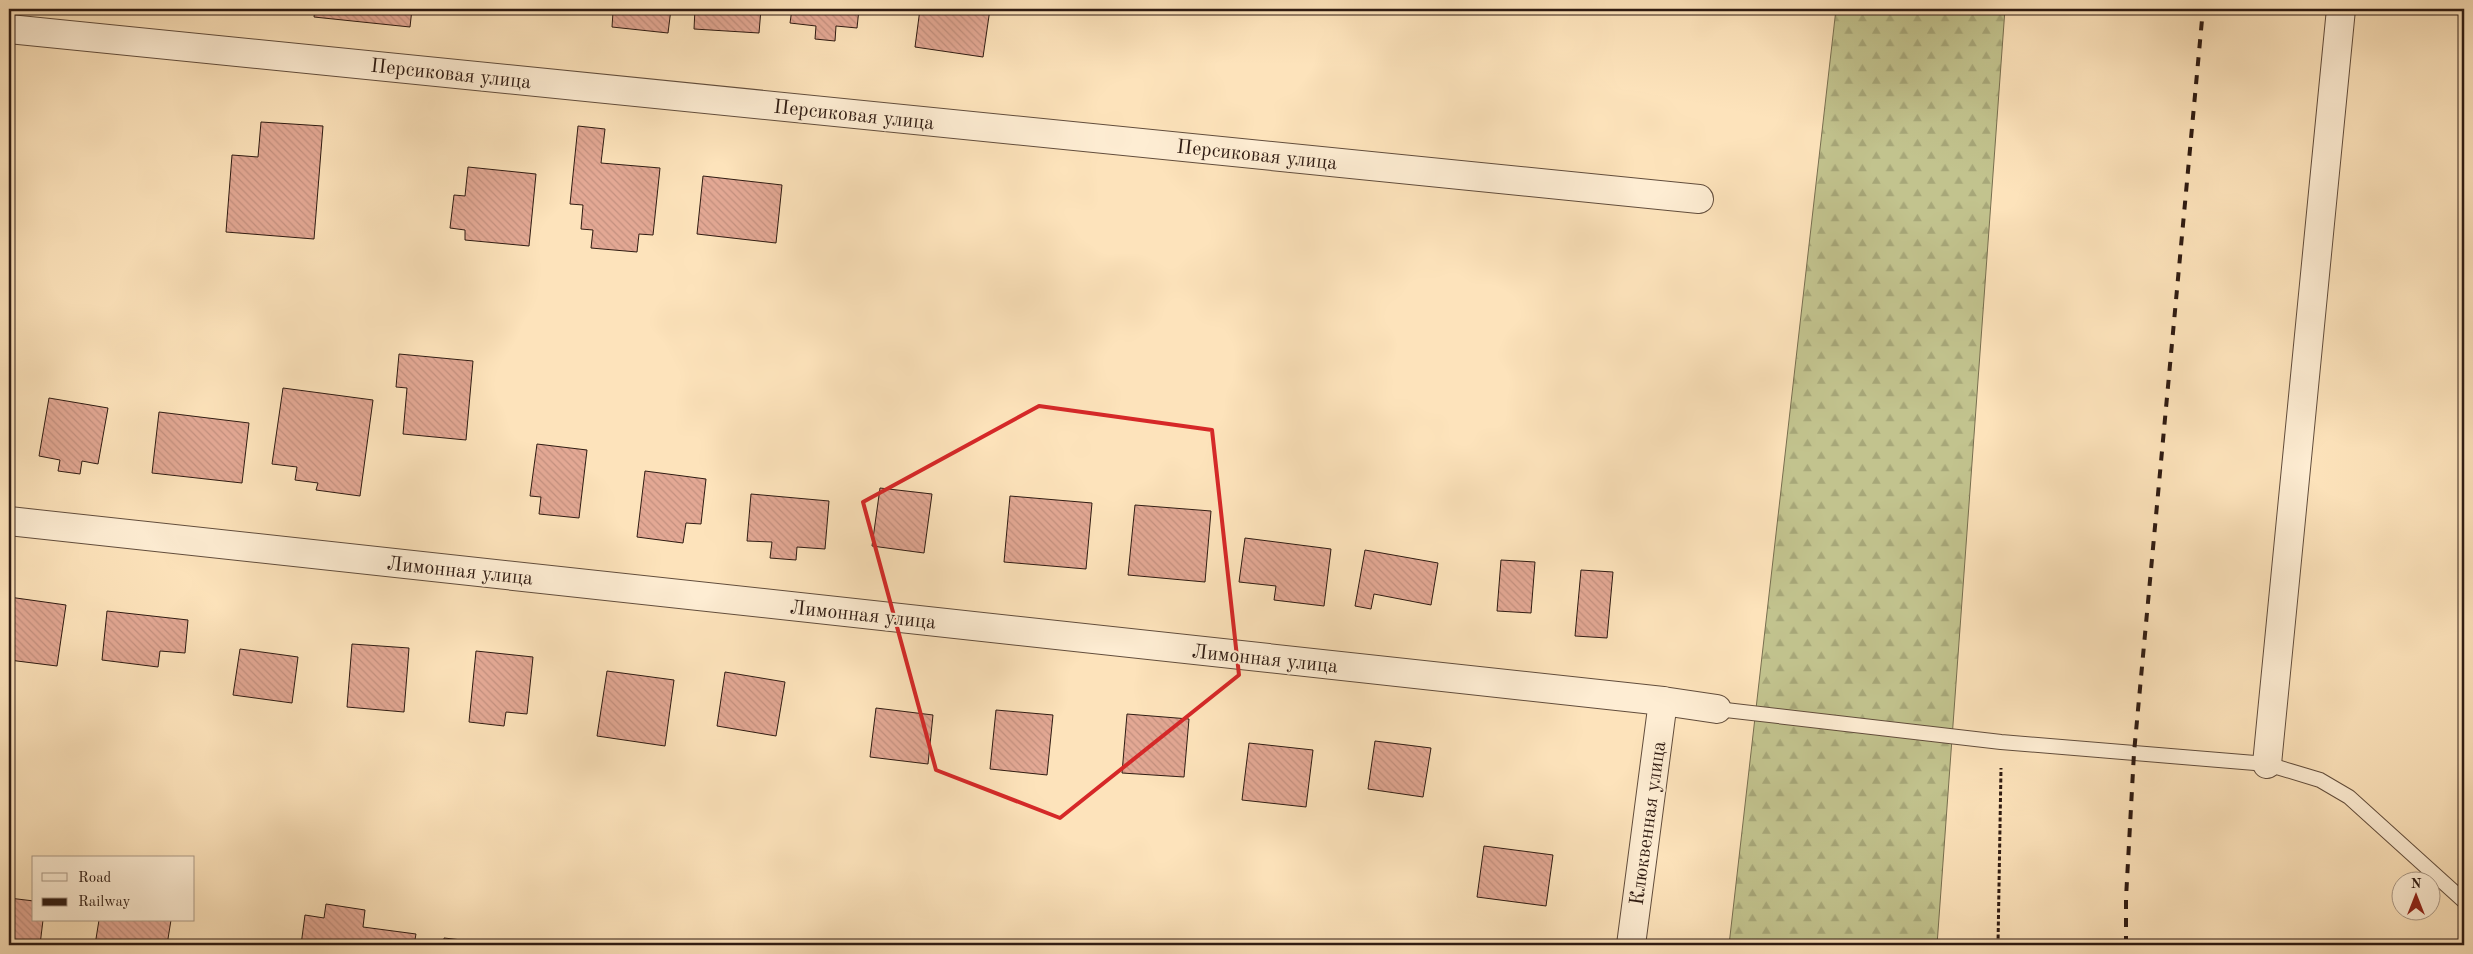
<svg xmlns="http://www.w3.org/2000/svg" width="2473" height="954" viewBox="0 0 2473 954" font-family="'Old Standard TT',serif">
  <defs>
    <pattern id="forest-firs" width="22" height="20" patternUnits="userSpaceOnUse" patternTransform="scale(1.25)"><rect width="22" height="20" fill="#c2c38e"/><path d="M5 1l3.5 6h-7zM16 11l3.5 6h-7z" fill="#a7a779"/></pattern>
    <pattern id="building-back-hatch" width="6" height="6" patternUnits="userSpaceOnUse" patternTransform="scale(1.25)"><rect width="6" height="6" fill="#e3a894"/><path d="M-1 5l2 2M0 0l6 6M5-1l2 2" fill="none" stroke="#c3907f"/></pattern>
  </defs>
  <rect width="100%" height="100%" fill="#fde3bb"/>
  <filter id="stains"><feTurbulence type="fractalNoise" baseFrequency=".004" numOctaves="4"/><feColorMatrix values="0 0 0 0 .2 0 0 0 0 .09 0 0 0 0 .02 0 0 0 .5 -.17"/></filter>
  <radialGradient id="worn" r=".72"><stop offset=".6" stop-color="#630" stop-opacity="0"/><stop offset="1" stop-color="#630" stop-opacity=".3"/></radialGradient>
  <polygon fill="url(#forest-firs)" stroke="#786f50" points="1836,9 2005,9 1937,945 1729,945"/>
  <g fill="url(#building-back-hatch)" stroke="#2f1b12">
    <polygon points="315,9 412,9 410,27 314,17"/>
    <polygon points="487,9 532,9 532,13"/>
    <polygon points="590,9 671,9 668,33 612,27 613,12"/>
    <polygon points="695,9 761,9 759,33 694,29"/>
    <polygon points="792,9 859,9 857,28 836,26 835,41 815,39 816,26 790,23"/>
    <polygon points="920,9 990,9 983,57 915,47"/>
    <polygon points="261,122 323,126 314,239 226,232 232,155 258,157"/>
    <polygon points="578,126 605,129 601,163 660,168 653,235 639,234 637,252 591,248 593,230 581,229 583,205 570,204"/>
    <polygon points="468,167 536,174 529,246 465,240 465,230 450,228 454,195 465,196"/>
    <polygon points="703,176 782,185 776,243 697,234"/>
    <polygon points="399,354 473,361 466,440 403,434 407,388 396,387"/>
    <polygon points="283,388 373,400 360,496 316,490 318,483 295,480 297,467 272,464"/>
    <polygon points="49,398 108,408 98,464 82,461 80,474 58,471 60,460 39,456"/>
    <polygon points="159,412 249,423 242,483 152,473"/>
    <polygon points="537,444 587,450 579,518 539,514 541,497 530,496"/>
    <polygon points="645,471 706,479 701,524 686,523 683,543 637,537"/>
    <polygon points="880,488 932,494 924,553 872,546"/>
    <polygon points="751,494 829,501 825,549 797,547 796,560 770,558 772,542 747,541"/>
    <polygon points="1010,496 1092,503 1086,569 1004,562"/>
    <polygon points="1135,505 1211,511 1205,582 1128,575"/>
    <polygon points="1245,538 1331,549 1324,606 1274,600 1276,586 1239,582"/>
    <polygon points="1365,550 1438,563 1431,605 1374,594 1371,609 1355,606"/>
    <polygon points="1501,560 1535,562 1531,613 1497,611"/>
    <polygon points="1581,570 1613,572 1607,638 1575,636"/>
    <polygon points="9,597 66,605 57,666 9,660"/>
    <polygon points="107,611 188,620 185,653 160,651 158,667 102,660"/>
    <polygon points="352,644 409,648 404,712 347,707"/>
    <polygon points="240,649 298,657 292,703 233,695"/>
    <polygon points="476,651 533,657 527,714 506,712 504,726 469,722"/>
    <polygon points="607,671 674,680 665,746 597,736"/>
    <polygon points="725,672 785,682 776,736 717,726"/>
    <polygon points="876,708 933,715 928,764 870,757"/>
    <polygon points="996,710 1053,715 1047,775 990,769"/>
    <polygon points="1127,714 1189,719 1184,777 1122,773"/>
    <polygon points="1375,741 1431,748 1423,797 1368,789"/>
    <polygon points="1249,743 1313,750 1306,807 1242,800"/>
    <polygon points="1484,846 1553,855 1546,906 1477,897"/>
    <polygon points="9,898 34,901 34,920 43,920 40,945 9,945"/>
    <polygon points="326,904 365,910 363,927 416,934 414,945 301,945 305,915 324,918"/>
    <polygon points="99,920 171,920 167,945 95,945"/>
    <polygon points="444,938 507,945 444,945"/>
    <polygon points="569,943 591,945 569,945"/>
  </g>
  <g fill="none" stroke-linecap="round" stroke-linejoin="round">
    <g stroke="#624d3c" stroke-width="16">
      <polyline id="lane" points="1717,709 2001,742 2267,764 2320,780 2349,797 2464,901"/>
    </g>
    <g stroke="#624d3c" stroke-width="30">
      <g id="street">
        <polyline points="9,29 1699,199"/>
        <polyline points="9,521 1663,701 1717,709"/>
        <polyline points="2267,764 2341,9"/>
        <polyline points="1631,945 1663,701"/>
      </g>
    </g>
    <polyline stroke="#2f1b12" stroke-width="3" stroke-dasharray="4 2.5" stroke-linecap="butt" points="1998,945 2001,768"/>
    <use href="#lane" stroke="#feedd3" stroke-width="14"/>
    <use href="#street" stroke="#feedd3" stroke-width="28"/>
    <polyline stroke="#2f1b12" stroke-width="4" stroke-dasharray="9 9" stroke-linecap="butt" points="2126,945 2126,898 2134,753 2203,9"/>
  </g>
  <path fill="none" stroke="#d62828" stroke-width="4" stroke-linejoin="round" d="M 1039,406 L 1212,430 L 1239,675 L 1060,818 L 936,770 L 863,502 Z"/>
  <g text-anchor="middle" stroke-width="4.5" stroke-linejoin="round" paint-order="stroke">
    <g font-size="20" fill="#2f1b12" stroke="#feedd3">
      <text transform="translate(451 73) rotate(6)" y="7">Персиковая улица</text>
      <text transform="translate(854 114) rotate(6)" y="7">Персиковая улица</text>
      <text transform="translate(1257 154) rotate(6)" y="7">Персиковая улица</text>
      <text transform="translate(460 570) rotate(6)" y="7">Лимонная улица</text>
      <text transform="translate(863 614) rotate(6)" y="7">Лимонная улица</text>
      <text transform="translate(1265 658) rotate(6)" y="7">Лимонная улица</text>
      <text transform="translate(1647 823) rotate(-82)" y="7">Клюквенная улица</text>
    </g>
  </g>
  <rect width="2473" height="954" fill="none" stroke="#fde3bb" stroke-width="30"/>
  <rect x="10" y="10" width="2453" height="934" fill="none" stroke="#2f1b12" stroke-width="2.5"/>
  <rect x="15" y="15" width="2443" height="924" fill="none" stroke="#2f1b12"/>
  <rect x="32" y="856" width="162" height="65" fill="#feedd3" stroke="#ab9986"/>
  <rect x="42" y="873" width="25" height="8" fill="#feedd3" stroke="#ab9986"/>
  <text x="78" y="882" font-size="15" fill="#2f1b12">Road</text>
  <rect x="42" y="898" width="25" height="8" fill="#2f1b12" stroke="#ab9986"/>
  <text x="78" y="906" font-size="15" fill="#2f1b12">Railway</text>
  <g transform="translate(2416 896)"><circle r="24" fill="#feedd3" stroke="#ab9986"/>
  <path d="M0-4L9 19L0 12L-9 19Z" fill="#8f2418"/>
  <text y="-8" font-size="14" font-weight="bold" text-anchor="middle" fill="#2f1b12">N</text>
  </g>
  <rect width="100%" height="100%" filter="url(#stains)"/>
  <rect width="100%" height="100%" fill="url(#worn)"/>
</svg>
